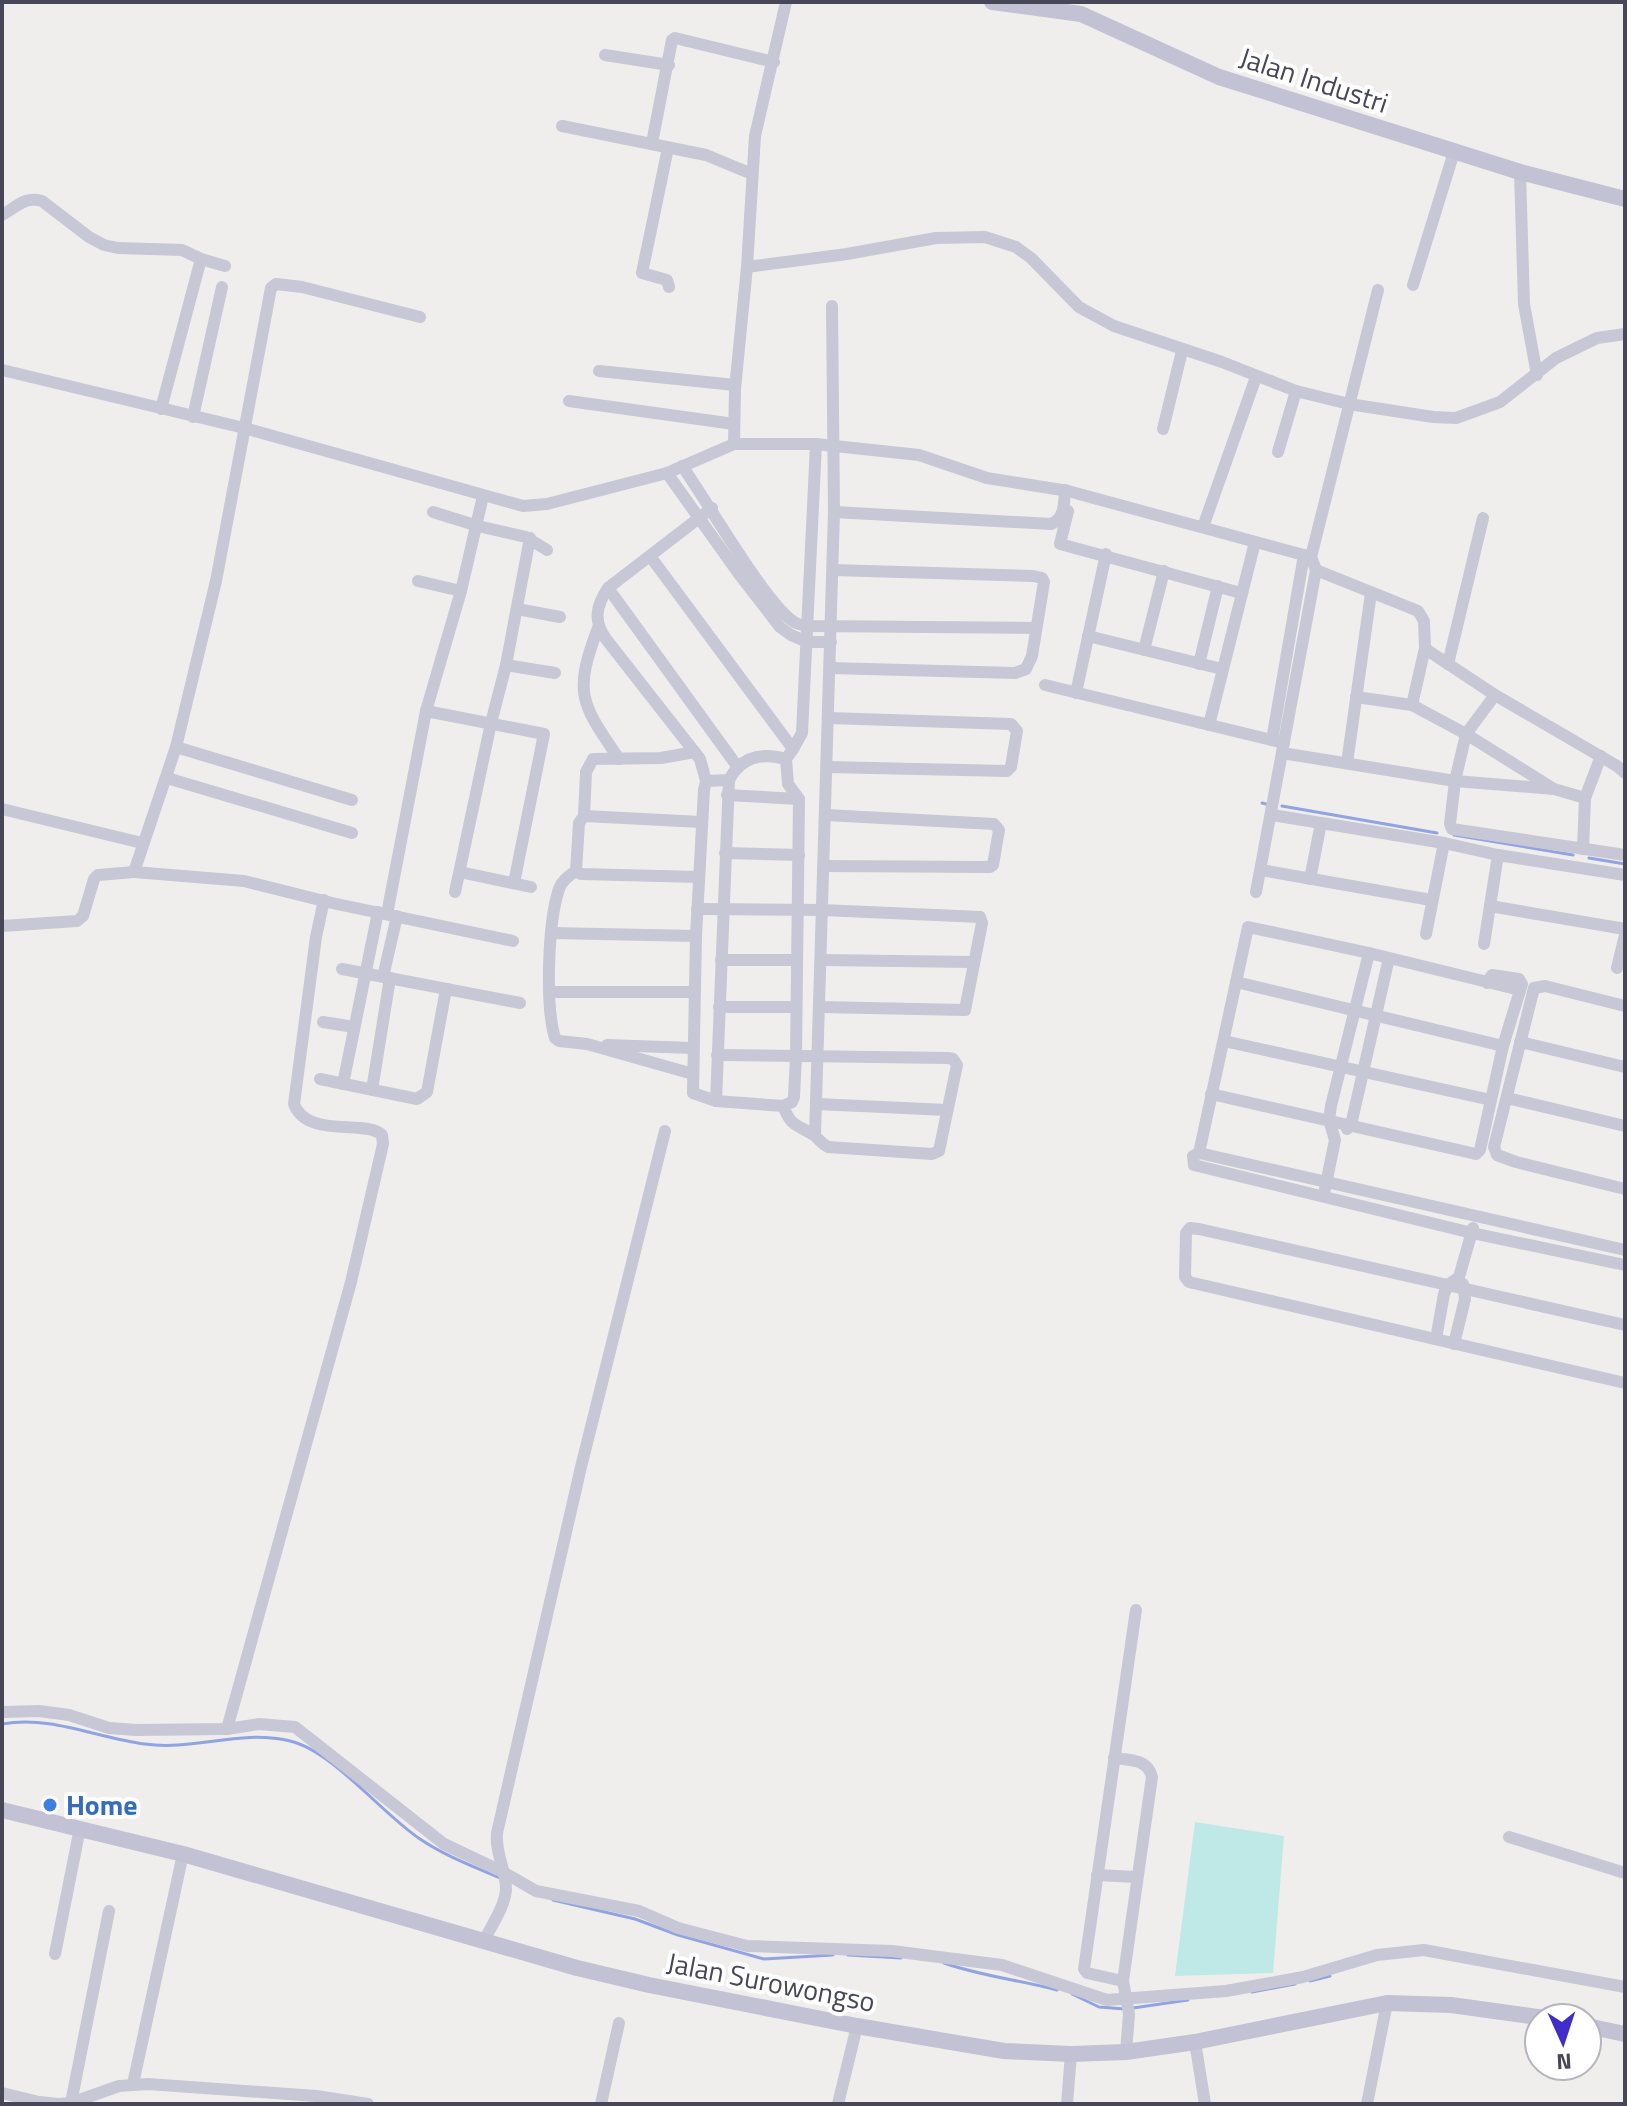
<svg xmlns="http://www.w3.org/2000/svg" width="1627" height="2106" viewBox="0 0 1627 2106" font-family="'Titillium Web',sans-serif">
  <rect width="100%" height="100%" fill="#efeeed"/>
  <polygon fill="#bfe9e7" points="1195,1822 1284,1836 1273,1973 1175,1976"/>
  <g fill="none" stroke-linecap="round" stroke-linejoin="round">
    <g stroke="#91a3e1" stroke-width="3">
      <polyline points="1262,803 1266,804"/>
      <polyline points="1282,806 1437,833"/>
      <polyline points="1454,835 1573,855"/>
      <polyline points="1589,858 1625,864"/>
      <path d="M 2,1724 C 52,1715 96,1738 145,1744 C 193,1751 240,1729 290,1741 C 333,1751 381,1813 420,1839 C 445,1856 475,1867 502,1879"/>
      <polyline points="553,1900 635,1919 678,1935 764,1959 833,1955"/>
      <polyline points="848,1955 901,1958"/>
      <path d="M 944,1963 C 981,1976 1019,1980 1057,1990"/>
      <polyline points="1310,1981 1330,1976"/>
      <polyline points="1252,1992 1295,1984"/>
      <polyline points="1072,1994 1099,2007 1125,2009"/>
      <polyline points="1133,2008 1188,2000"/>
    </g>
    <g stroke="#c8c7d5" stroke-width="12">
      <polyline points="605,55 669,65"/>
      <polyline points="562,126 706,155 752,174"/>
      <polyline points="652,143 672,40 675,38 774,62"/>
      <polyline points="668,148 642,273 667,280 669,287"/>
      <polyline points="1520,172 1524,304 1537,375"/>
      <path d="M 2,215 C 17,207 24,196 42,201 L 89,237 L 104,245 L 118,248 L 182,250 L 201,259"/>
      <polyline points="747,267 847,254 936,238 985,237 1016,247 1031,258 1079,307 1114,326 1222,362 1296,391 1349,404 1433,417 1456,418 1500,402 1556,358 1597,338 1625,334"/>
      <polyline points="1413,285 1454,152"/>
      <polyline points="420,317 302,287 276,284 271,288 216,581 176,747 134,872 244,881 332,903 513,941"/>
      <polyline points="2,370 244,428 523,506 547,504 667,473 734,444 816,444 919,455 987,478 1068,491 1311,557"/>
      <polyline points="599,371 735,385"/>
      <polyline points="569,401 734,424"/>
      <polyline points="161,409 201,259 225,266"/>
      <polyline points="193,417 222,287"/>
      <polyline points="1163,429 1182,351"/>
      <polyline points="734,444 735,389 747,267 755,136 786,2"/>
      <polyline points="1278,452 1296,391"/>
      <path d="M 682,466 C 705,497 768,609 796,623 C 800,625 804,625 808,626 L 1036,628"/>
      <polyline points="667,473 739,574 780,627 791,635 807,642 831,642"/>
      <polyline points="1068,511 1060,544 1241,593"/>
      <polyline points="433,512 478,526 526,537 547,550"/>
      <path d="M 834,512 L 1051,524 C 1065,519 1064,503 1065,490"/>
      <polyline points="1203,527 1256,377"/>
      <polyline points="650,556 793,749 786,759 788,784 799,799 796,1056 794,1097 792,1102 783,1106 716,1101 693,1093 696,936 704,790 706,781 729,780"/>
      <polyline points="1316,570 1418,611 1424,621 1425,648 1430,652 1495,695 1617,766 1625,773"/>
      <polyline points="418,581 461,591"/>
      <polyline points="608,588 737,766"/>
      <polyline points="517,609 560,617"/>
      <path d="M 598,628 C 573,694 581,703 619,759"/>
      <polyline points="1088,636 1222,669"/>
      <polyline points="1144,650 1164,571"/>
      <polyline points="1199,664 1218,586"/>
      <polyline points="1448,664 1483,518"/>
      <polyline points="506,665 555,673"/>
      <polyline points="830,668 1015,673 1026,669 1032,656 1044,582 1042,578 1033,576 833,570"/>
      <polyline points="1045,685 1284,743"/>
      <polyline points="1076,693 1106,554"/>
      <polyline points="1495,695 1466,734 1455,781 1450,824 1452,829 1625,855"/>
      <polyline points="1412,705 1425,648"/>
      <polyline points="426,711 544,734 514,883"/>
      <polyline points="1209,725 1255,542"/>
      <polyline points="1272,740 1304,555"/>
      <polyline points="176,747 352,800"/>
      <polyline points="793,749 802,733 816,444"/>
      <polyline points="695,752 661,758 593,759 586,772 584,816 579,823 576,871 581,874 699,877"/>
      <polyline points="1282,753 1455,781 1554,789 1466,734 1412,705 1356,697"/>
      <polyline points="1347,763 1371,593"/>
      <polyline points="827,767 1007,771 1011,767 1017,731 1011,724 829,718"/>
      <polyline points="167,778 352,833"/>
      <path d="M 706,781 L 700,759 L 606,639 C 593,621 596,606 608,588 L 712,508"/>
      <polyline points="1554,789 1585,798"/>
      <polyline points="727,795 799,799"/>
      <polyline points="2,809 142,843"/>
      <polyline points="1272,815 1444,843 1498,855 1625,875"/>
      <polyline points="584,816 701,822"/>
      <polyline points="1583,849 1585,798 1601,756"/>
      <polyline points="725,853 799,855"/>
      <polyline points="824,866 990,867 993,865 999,830 994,824 826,815"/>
      <polyline points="1261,870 1431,900"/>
      <path d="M 576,871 C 569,876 562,880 559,889 C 548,922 545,1005 555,1038 L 559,1041 L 587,1044 L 693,1074"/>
      <polyline points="460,872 531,887"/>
      <polyline points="1310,879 1321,823"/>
      <polyline points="455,892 491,723 506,665 530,538"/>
      <polyline points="1256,892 1316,570 1311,557 1378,290"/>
      <polyline points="1490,906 1625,929"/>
      <polyline points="697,909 823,910 980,917 982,923 965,1010 820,1007"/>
      <polyline points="387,914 426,711 461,591 483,496"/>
      <polyline points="2,926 77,921 83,916 94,879 98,875 134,872"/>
      <polyline points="552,933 696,936"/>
      <polyline points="1426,934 1444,843"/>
      <polyline points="1484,944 1498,855"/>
      <polyline points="721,960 797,960"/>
      <polyline points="822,960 973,962"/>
      <polyline points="1617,968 1625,935"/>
      <polyline points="342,969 520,1003"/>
      <polyline points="383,977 397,916"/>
      <polyline points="1236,982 1503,1046"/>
      <polyline points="1520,990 1369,953 1248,927 1199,1153 1193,1156 1194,1165 1472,1233 1625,1265"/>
      <polyline points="550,992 694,992"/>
      <polyline points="1625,1006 1545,986 1534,988 1494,1147 1497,1155 1516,1162 1625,1189"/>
      <polyline points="719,1007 796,1007"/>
      <polyline points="323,1022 354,1027"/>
      <polyline points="1224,1041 1491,1100"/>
      <polyline points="1520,1042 1625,1067"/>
      <polyline points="607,1045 692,1048"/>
      <path d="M 717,1055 L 948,1058 L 953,1059 L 957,1065 L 939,1151 L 932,1154 L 828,1147 C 820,1143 818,1137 812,1134 C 794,1123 792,1127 783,1106"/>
      <polyline points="320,1079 417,1099 427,1092 446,989"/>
      <polyline points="343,1084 378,912"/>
      <polyline points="372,1090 390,978"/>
      <polyline points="1211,1094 1476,1154 1480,1150 1503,1046 1522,984 1519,979 1492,975 1487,983"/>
      <polyline points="1507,1098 1625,1126"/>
      <path d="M 716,1101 L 729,780 C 741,757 761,752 786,759"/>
      <polyline points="817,1104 947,1110"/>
      <polyline points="1347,1129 1351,1125 1389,958"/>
      <polyline points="815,1135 834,512 832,306"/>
      <polyline points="1199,1153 1625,1250"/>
      <polyline points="1325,1189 1335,1140 1329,1120 1331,1106 1369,953"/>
      <polyline points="1625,1325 1199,1229 1190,1228 1186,1233 1185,1277 1189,1282 1625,1383"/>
      <polyline points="1436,1339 1444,1294 1448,1285 1459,1277 1473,1228"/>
      <polyline points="1454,1344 1465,1299 1463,1284"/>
      <polyline points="2,1712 39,1711 69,1715 109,1728 136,1730 227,1729 259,1724 295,1727 444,1844 503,1872 536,1891 639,1911 678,1928 747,1946 892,1951 1002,1965 1107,2000 1226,1991 1303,1977 1377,1955 1424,1950 1625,1987"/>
      <path d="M 227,1729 L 351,1282 L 383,1144 L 382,1135 C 366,1119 307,1139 294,1104 L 316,937 L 324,900"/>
      <path d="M 1114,1758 C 1130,1760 1148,1759 1152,1777 L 1123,1981 L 1129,2014 L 1126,2052"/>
      <polyline points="1509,1837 1625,1873"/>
      <polyline points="1097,1875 1136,1877"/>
      <path d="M 484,1941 C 491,1926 505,1907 506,1889 C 506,1870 495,1853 497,1833 L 581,1467 L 665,1131"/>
      <polyline points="55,1954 80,1828"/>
      <polyline points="1123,1981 1087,1973 1084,1969 1136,1610"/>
      <polyline points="1195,2042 1205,2104"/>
      <polyline points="133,2084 183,1854"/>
      <polyline points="2,2093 39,2102 58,2104 71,2103 119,2086 148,2084 316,2096 368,2104"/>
      <polyline points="71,2103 109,1911"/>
      <polyline points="601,2104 619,2023"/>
      <polyline points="838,2104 857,2026"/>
      <polyline points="1067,2104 1071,2054"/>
      <polyline points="1367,2104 1387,2003"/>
    </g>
    <g stroke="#c3c1d4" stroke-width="16">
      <polyline points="992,2 1081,14 1219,77 1520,172 1625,199"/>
      <polyline points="2,1810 183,1854 577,1968 649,1985 857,2026 1004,2051 1071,2054 1126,2052 1195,2042 1387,2003 1451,2005 1545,2018"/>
      <polyline points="1587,2026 1625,2034"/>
    </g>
  </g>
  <circle fill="#3f7fe0" stroke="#fff" stroke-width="3" cx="50" cy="1805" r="8"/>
  <g text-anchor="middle" stroke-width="8" stroke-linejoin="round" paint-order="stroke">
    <g font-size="28" fill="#484758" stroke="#fff">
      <text transform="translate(1314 80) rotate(18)" y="10">Jalan Industri</text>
      <text transform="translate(771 1982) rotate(11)" y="10">Jalan Surowongso</text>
    </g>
    <g font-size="28" font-weight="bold" fill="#366cbe" stroke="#fff" text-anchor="start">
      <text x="66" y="1815">Home</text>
    </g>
  </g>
  <rect width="1627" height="2106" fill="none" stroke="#484758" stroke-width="8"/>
  <g transform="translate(1563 2042) rotate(177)"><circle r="38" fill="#ffffff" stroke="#b6b5bc" stroke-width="2"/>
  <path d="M0-6L14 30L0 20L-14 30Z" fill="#412dc9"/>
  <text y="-12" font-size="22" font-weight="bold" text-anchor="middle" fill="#484758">N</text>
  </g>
</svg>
